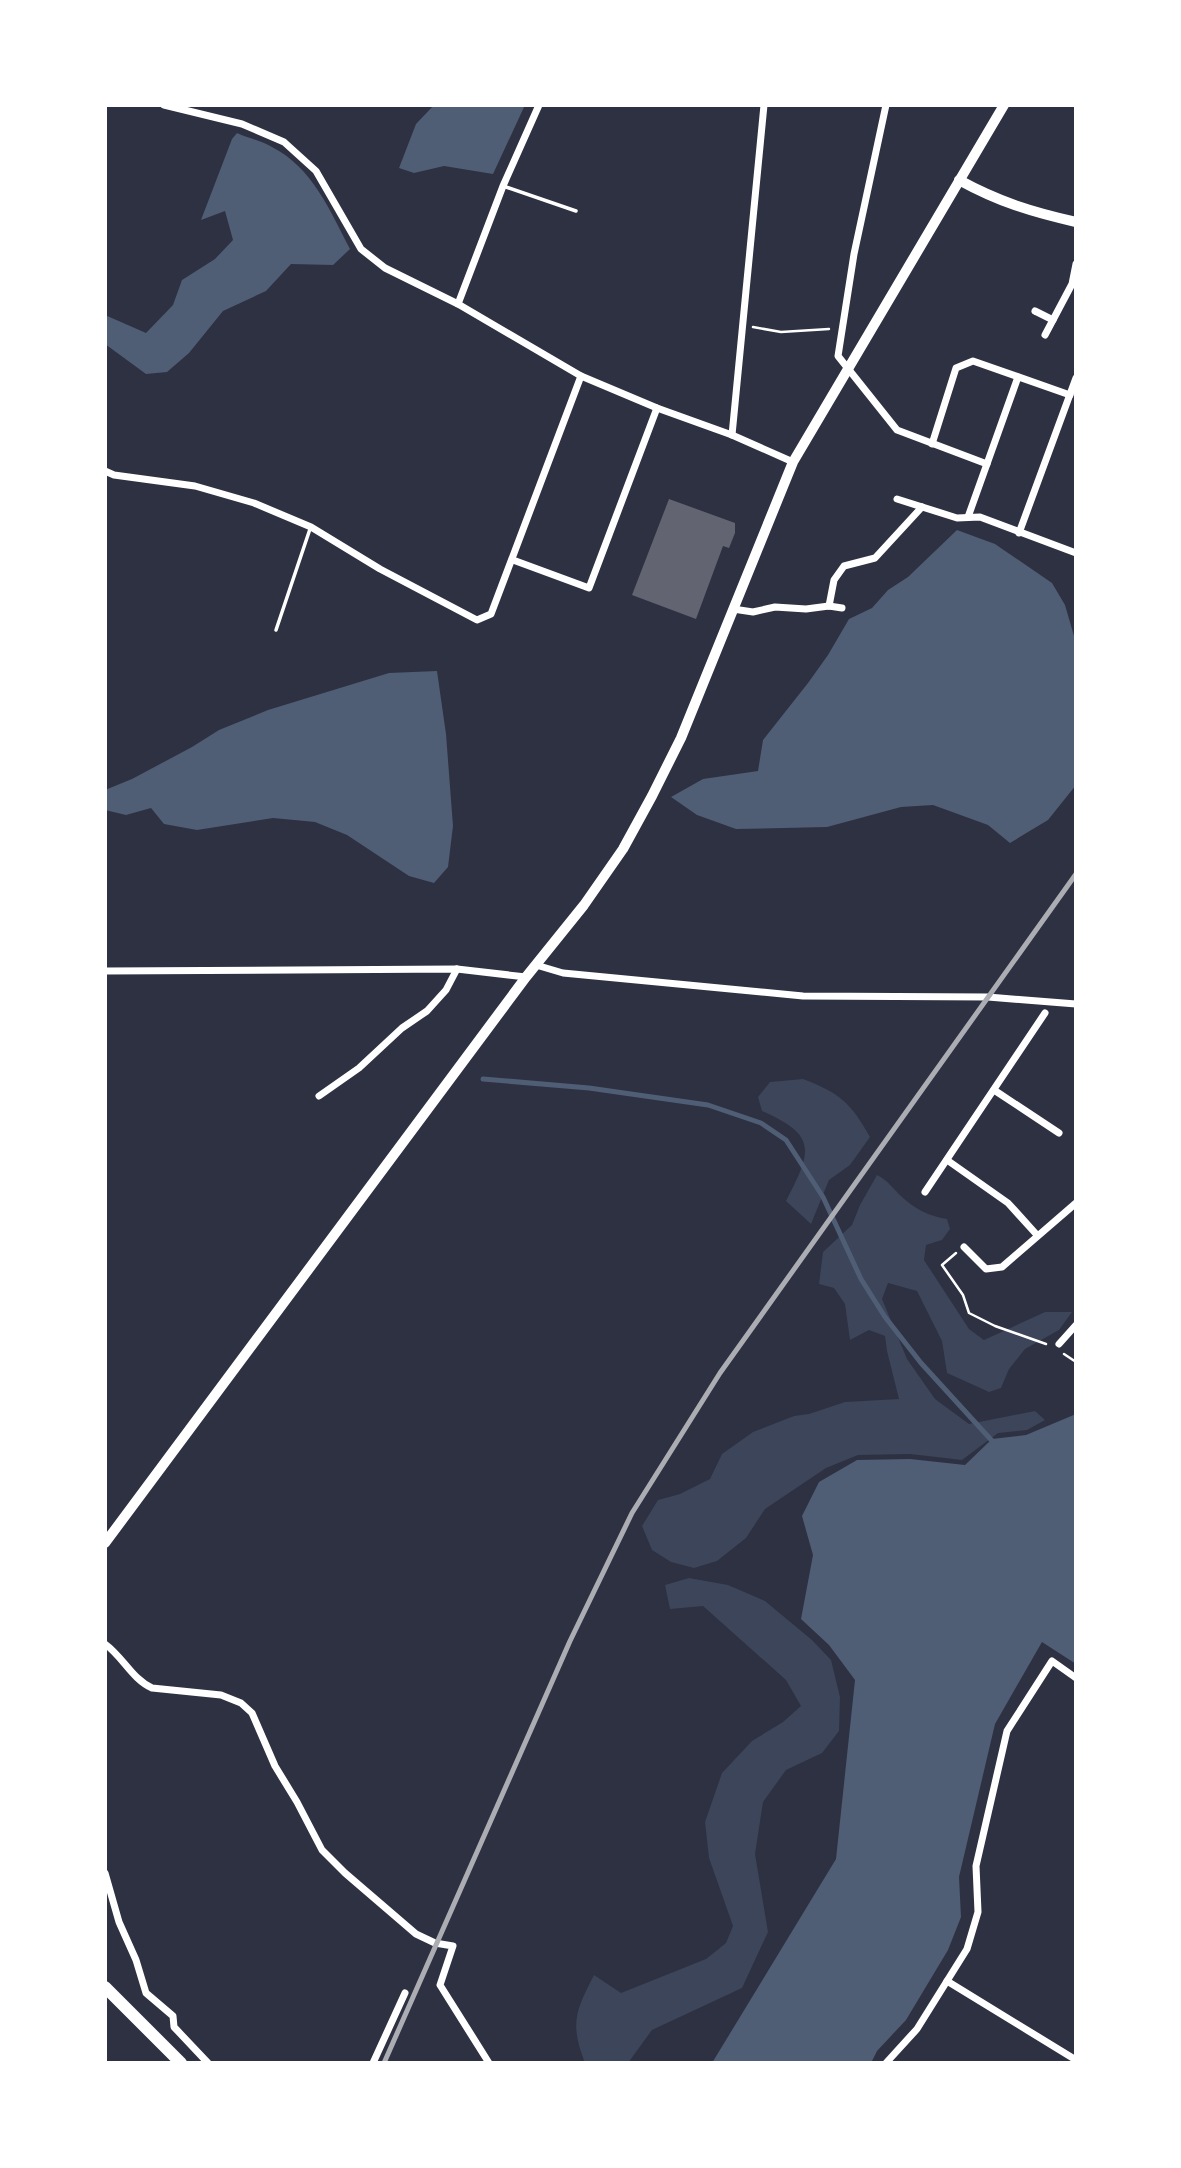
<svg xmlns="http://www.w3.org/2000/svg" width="1181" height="2168" viewBox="0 0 1181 2168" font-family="'Playfair Display',serif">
  <rect width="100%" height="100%" fill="#2d3142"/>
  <g fill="#3c4559">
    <path d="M 803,1079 C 840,1093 851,1103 870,1137 L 850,1165 L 829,1180 L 811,1224 L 786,1201 C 811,1152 819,1136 762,1111 L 758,1097 L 770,1082 Z"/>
    <path d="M 877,1175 C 889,1181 892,1188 902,1197 C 915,1209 929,1216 947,1219 L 950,1229 L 942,1240 L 926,1245 L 924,1260 L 969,1329 L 984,1340 L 1045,1312 L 1072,1312 L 1059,1330 L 1025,1349 L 1009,1369 L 1001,1388 L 989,1392 L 947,1373 L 942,1341 L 917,1291 L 888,1283 L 882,1299 L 907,1359 L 935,1399 L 969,1424 L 1035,1411 L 1045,1420 L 1027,1430 L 998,1433 L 962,1460 L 910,1454 L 858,1455 L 826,1468 L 765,1509 L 746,1538 L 717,1561 L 694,1568 L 671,1562 L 652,1550 L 642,1526 L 658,1500 L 680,1494 L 710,1479 L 722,1454 L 753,1432 L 794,1416 L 809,1414 L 845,1402 L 899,1399 L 887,1351 L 885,1336 L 869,1330 L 850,1340 L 845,1304 L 834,1288 L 819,1284 L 823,1252 L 852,1225 L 860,1205 Z"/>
    <path d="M 689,1578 L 728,1585 L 765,1601 L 812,1640 L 831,1660 L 840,1697 L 839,1731 L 822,1753 L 786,1770 L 763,1802 L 755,1854 L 768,1932 L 742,1988 L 652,2030 L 628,2063 L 585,2063 C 570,2024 575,2012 594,1975 L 621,1993 L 706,1959 L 726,1943 L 733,1926 L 709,1858 L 705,1822 L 722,1773 L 752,1741 L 783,1722 L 801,1706 L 786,1680 L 703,1606 L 670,1609 L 665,1585 Z"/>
  </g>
  <g fill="#4f5d75">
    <polygon points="434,105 525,105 493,174 444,166 414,173 399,168 416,124"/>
    <path d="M 237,133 C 248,138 262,141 272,147 C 313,168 330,211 350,249 L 333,265 L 291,264 L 266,291 L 223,311 L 189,353 L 167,372 L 146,374 L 105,344 L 105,315 L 146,333 L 173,305 L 182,280 L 215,259 L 233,240 L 225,211 L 201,220 L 232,139 Z"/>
    <polygon points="957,530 995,544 1052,583 1065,605 1074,636 1076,660 1076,785 1048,820 1010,843 988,825 933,805 901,807 827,827 736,829 697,815 671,797 703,779 758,771 763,740 808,683 828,655 849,619 872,608 888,590 908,577"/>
    <polygon points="437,671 446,734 453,826 448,867 434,883 409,876 347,835 315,822 273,818 197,830 164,824 151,808 126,815 105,810 105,790 132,779 192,747 219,730 268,710 389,673"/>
    <polygon points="1076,1414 1076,1664 1042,1642 995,1724 959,1877 961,1917 948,1950 906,2020 877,2051 871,2063 712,2063 836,1859 855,1680 829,1645 801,1619 813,1555 802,1516 819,1482 857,1460 910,1459 965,1465 992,1439 1026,1435"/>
  </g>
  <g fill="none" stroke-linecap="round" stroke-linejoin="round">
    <polyline stroke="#4f5d75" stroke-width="5" points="483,1079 589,1088 708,1105 761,1123 786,1140 823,1197 861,1279 885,1317 921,1363 994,1443"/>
  </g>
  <polygon fill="#626471" points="669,499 735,523 735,533 729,548 723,546 696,619 632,595"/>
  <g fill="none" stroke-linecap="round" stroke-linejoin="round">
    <g stroke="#fff" stroke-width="2.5">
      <polyline points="753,327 781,332 829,329"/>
      <polyline points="956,1253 942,1265 963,1295 969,1313 995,1326 1046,1344"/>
      <polyline points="1064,1354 1076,1362"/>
    </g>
    <g stroke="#fff" stroke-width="3.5">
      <polyline points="503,186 576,211"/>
      <polyline points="276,630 310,529"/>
    </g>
    <g stroke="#fff" stroke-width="7">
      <polyline points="164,105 242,124 284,142 316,171 361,249 385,268 458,304 581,376 657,408 732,435 793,462"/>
      <polyline points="886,105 854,254 838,356 897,430 987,464"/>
      <polyline points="458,304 503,186 539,105"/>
      <polyline points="1035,311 1053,320"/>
      <polyline points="1045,335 1072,284 1076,264"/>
      <polyline points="732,435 764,105"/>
      <polyline points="932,444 956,368 973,361 1070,395"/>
      <polyline points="105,471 114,475 195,486 254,503 311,527 380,569 477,620 491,614 581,376"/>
      <polyline points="897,499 957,518 980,517 1076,553"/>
      <polyline points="968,517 1018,377"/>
      <polyline points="1019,533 1076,378"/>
      <polyline points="513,560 589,588 657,408"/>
      <polyline points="829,606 834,580 844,566 875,558 922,507"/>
      <polyline points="733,609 753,612 775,607 806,609 829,606 842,608"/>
      <polyline points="536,965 563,973 803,996 988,997 1076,1004"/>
      <polyline points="105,971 457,969 526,977"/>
      <polyline points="994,1090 1059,1133"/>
      <polyline points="319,1096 359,1068 402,1028 427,1011 446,990 457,969"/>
      <polyline points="947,1160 1008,1203 1037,1235"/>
      <polyline points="925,1192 1045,1013"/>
      <polyline points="964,1247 986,1269 1002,1267 1076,1203"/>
      <polyline points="1059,1344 1076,1325"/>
      <path d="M 105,1644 C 123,1657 132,1679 152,1688 L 221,1695 L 241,1703 L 252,1713 L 275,1766 L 297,1802 L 322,1850 L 345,1873 L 416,1934 L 435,1943 L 453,1946 L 440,1985 L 489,2063"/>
      <polyline points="105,1873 119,1922 136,1960 146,1993 173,2016 174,2027 208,2063"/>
      <polyline points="947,1981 1076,2060"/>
      <polyline points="373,2063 405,1993"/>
      <polyline points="886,2063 917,2029 967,1949 978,1912 976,1866 1007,1731 1052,1661 1076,1678"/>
    </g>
    <path stroke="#fff" stroke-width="10" d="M 959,180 C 999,202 1032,212 1076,222"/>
    <polyline stroke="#fff" stroke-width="10" points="105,1543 526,977 584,905 623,849 652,796 681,738 793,462 1004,105"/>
    <polyline stroke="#fff" stroke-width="12" points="105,1987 181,2063"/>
    <polyline stroke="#abadb3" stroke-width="5" points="384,2063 570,1641 632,1513 720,1373 1076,874"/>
  </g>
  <rect width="1181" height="2168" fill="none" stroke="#ffffff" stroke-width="214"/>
</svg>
